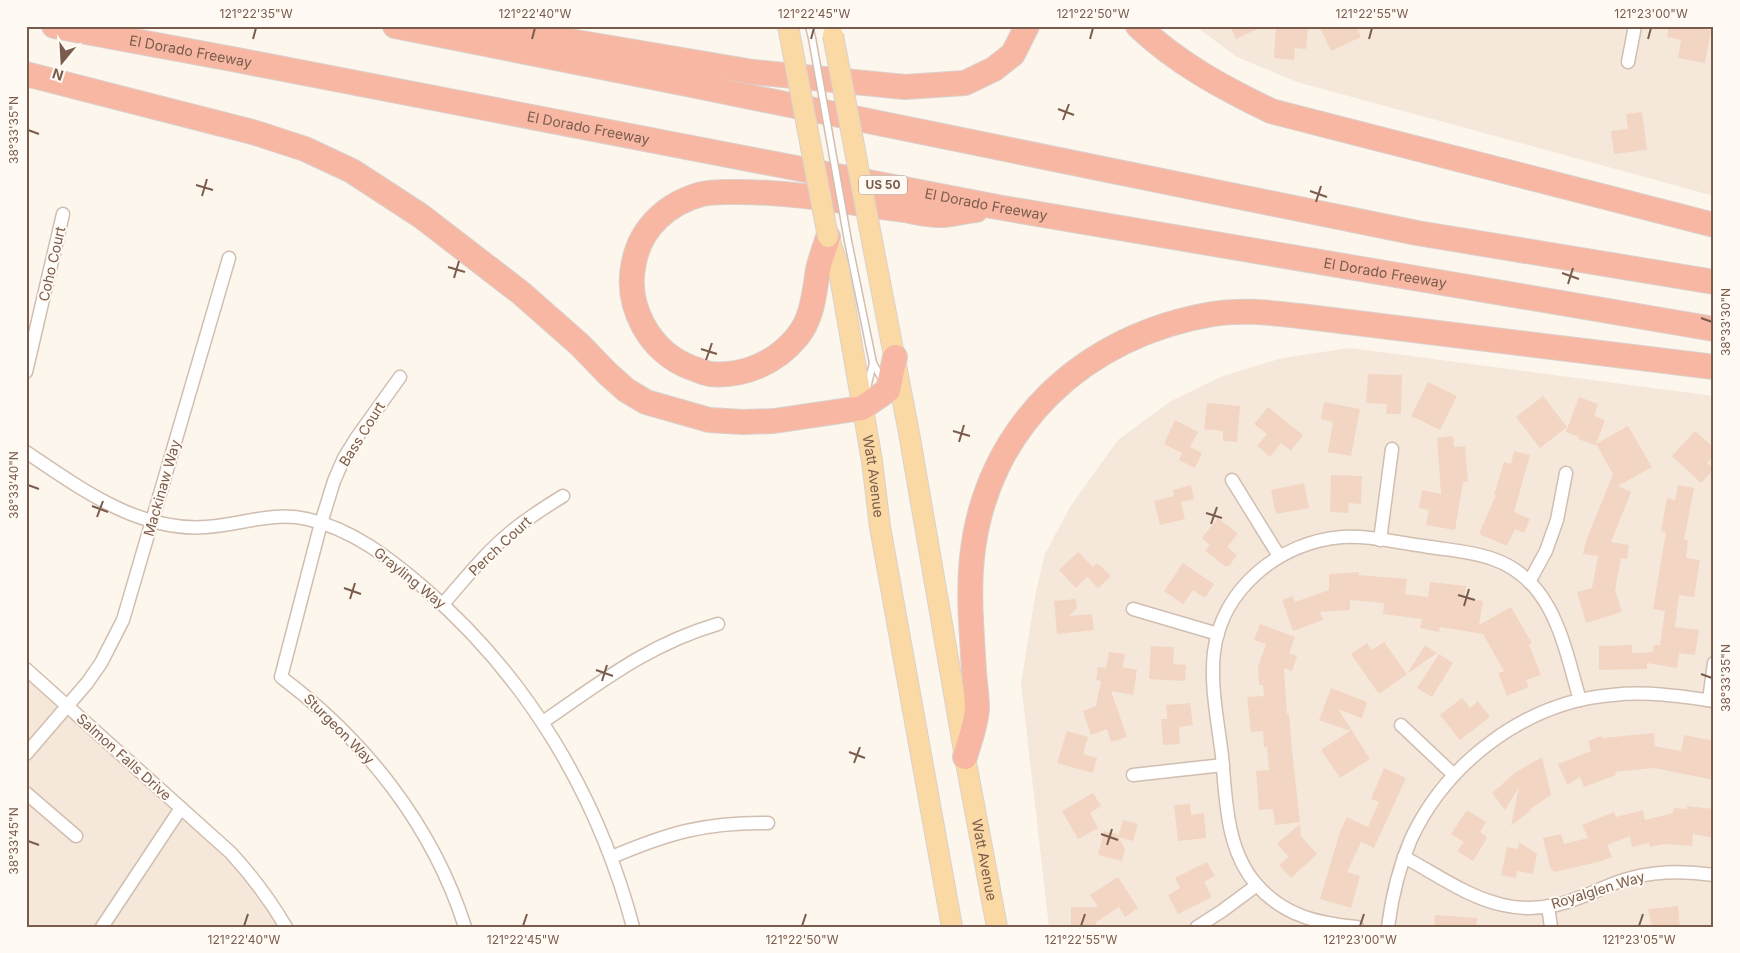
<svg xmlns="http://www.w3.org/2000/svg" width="1740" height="953" viewBox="0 0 1740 953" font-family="Inter,sans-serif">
  <rect width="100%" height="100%" fill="#fdf6ec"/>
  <g fill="#f5e8da">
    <polygon points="1195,26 1714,26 1714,196 1297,82 1237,57"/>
    <polygon points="1350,348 1714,396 1714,927 1049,927 1021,683 1036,591 1045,554 1070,507 1118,440 1171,401 1223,376 1282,358"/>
    <polygon points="26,671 247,871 278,927 26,927"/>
  </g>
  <g fill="#f3d5c3">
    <polygon points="1230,26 1264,26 1236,39"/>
    <polygon points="1276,26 1308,26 1306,49 1295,48 1294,60 1274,58"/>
    <polygon points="1319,26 1356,26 1361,37 1331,51"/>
    <polygon points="1669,26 1693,26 1711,30 1705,63 1678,58 1681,40 1667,37"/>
    <polygon points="1642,112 1647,150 1614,154 1611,131 1628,129 1626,114"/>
    <polygon points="1368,374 1402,375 1401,414 1386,414 1387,404 1366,403"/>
    <polygon points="1428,382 1457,396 1440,430 1411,416"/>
    <polygon points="1543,396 1567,427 1540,448 1516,417"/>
    <polygon points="1579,397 1598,404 1594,416 1605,420 1596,444 1628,426 1652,467 1618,486 1631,492 1611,542 1629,545 1627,559 1621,558 1615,590 1622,612 1586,623 1577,592 1592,588 1598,556 1583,554 1586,541 1613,474 1596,444 1595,445 1578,439 1579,437 1566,432"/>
    <polygon points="1324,402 1360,409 1351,456 1328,452 1333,422 1321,419"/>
    <polygon points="1207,403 1240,406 1237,442 1223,441 1223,431 1204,429"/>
    <polygon points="1268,407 1303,435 1291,451 1281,443 1270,457 1257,446 1267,434 1254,424"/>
    <polygon points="1175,420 1198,432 1190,447 1202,453 1195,468 1179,460 1182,453 1164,444"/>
    <polygon points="1695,431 1714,448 1714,456 1707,463 1714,469 1701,483 1672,456"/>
    <polygon points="1453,436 1454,447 1465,446 1468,482 1463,482 1455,530 1426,525 1429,510 1419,508 1422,490 1441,494 1437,438"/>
    <polygon points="1514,451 1530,455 1514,512 1530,519 1524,533 1515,529 1507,546 1479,534 1496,495 1494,495 1504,462 1511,464"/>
    <polygon points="1331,475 1362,476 1361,504 1349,503 1348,513 1330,512"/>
    <polygon points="1304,483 1309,508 1276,514 1271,490"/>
    <polygon points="1191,485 1194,499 1181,502 1185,519 1160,525 1154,501 1174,496 1173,490"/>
    <polygon points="1678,485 1694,488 1684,540 1688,540 1686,558 1700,560 1694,597 1679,595 1675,627 1699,630 1695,655 1679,653 1677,668 1647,663 1647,669 1599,670 1599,646 1632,645 1632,653 1653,652 1654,645 1660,645 1665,611 1653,609 1666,532 1661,531 1667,498 1675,500"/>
    <polygon points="1218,518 1238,534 1227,547 1237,555 1229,566 1225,566 1205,551 1210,545 1202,538"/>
    <polygon points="1078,552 1093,567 1097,563 1111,576 1098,588 1087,577 1076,588 1059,570"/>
    <polygon points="1183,563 1214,584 1205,598 1193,590 1183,604 1164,591"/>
    <polygon points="1359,572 1359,575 1407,579 1405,594 1428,597 1430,582 1466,586 1464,598 1483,601 1479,625 1511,607 1532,643 1529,645 1541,675 1526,680 1529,687 1507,696 1498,673 1504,671 1483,634 1440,627 1439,632 1420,628 1422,619 1383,614 1384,603 1350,600 1350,610 1320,612 1323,620 1293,631 1282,600 1293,596 1295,602 1329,590 1329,574"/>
    <polygon points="1076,599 1077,608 1069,616 1092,614 1094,630 1057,634 1054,601"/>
    <polygon points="1260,624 1295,637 1289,653 1297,656 1292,671 1284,668 1287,714 1289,713 1292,751 1300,822 1275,825 1273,809 1259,810 1256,771 1269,770 1267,747 1264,747 1263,731 1251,732 1247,697 1264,696 1263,685 1259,685 1258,667 1266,644 1254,640"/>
    <polygon points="1384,642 1407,674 1379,694 1351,654 1367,643 1372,650"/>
    <polygon points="1425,645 1437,653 1407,674"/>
    <polygon points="1151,646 1174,647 1173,664 1186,665 1185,681 1149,679"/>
    <polygon points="1109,652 1125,654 1123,667 1137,670 1133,695 1111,691 1127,737 1111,742 1107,729 1091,735 1083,711 1096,706 1101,681 1096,680 1098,667 1106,668"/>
    <polygon points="1439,654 1453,663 1432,697 1417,688"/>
    <polygon points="1331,688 1367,702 1362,718 1338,709 1370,759 1340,778 1321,750 1350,731 1319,720"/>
    <polygon points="1462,698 1470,708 1478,701 1490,717 1460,740 1440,715"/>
    <polygon points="1190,703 1193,725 1179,727 1180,744 1163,745 1161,719 1167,719 1166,705"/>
    <polygon points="1067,731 1088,737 1083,754 1097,758 1093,773 1057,763"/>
    <polygon points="1654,733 1655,746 1681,751 1684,735 1714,741 1714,780 1654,768 1615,772 1616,775 1584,787 1580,777 1567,785 1558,764 1591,751 1588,741 1601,736 1602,738"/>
    <polygon points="1542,757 1551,795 1530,809 1531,810 1511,826 1519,787 1505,810 1492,793 1516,772"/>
    <polygon points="1384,768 1406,778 1374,848 1361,842 1347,872 1360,876 1351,908 1320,899 1340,832 1347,817 1368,827 1379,802 1371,799"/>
    <polygon points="1093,793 1101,806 1090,813 1098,828 1078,839 1062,811"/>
    <polygon points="1190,804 1191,815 1204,813 1206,838 1178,841 1174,805"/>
    <polygon points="1687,806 1714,809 1714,838 1693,834 1692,846 1664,844 1650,847 1649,843 1632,847 1630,836 1607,845 1612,857 1598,862 1554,872 1550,867 1543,838 1561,834 1564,844 1588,838 1582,825 1614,812 1616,817 1643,810 1645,820 1673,813 1674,808 1687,809"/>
    <polygon points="1467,810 1486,822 1480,832 1486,836 1486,840 1473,861 1457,851 1464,842 1451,834"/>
    <polygon points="1123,820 1138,824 1133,841 1118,837"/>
    <polygon points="1300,824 1301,836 1317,854 1291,878 1279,865 1289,857 1277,844"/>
    <polygon points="1104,831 1117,834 1125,849 1122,861 1098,855"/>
    <polygon points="1519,842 1537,854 1533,874 1517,871 1516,878 1501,875 1507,847 1518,849"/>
    <polygon points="1207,862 1215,876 1204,882 1212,897 1178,914 1168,895 1180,888 1175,878"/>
    <polygon points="1118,877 1138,908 1125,917 1119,907 1096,922 1096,927 1071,927 1071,907 1098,907 1090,895"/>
    <polygon points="1678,906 1680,927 1652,927 1648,909"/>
    <polygon points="1435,915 1477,918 1476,927 1434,927"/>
  </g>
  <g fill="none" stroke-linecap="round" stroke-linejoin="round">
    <g stroke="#d1beb0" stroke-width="9">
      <g id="service">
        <polyline points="809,26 812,38"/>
        <polyline points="848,241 873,363 883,381"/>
        <polyline points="867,388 873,363"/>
      </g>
    </g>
    <g stroke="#d1beb0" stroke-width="15">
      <g id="minor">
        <polyline points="1628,62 1635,26"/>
        <polyline points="26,372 63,214"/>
        <path d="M 400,377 L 357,437 L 344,458 L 334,481 L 321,523 L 281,677 C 365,740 433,826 465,927"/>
        <path d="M 26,452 C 80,488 138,532 206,527 C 240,525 273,511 307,519 C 352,529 388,557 423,587 C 527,676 598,795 633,927"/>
        <polyline points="1232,480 1279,556"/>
        <polyline points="1380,540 1392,449"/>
        <polyline points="1529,582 1546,551 1557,520 1566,473"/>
        <path d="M 443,604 C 465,579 486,552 512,531 C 528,518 545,507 563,496"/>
        <polyline points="1133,609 1218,634"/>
        <path d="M 26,669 L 231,853 C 252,876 270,900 286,927"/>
        <polyline points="1709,700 1714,663"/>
        <path d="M 543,722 C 601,682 649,644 718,624"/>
        <polyline points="1401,725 1454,775"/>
        <polyline points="26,754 87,683 101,663 123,620 229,258"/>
        <polyline points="1133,775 1223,765"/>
        <polyline points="26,793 76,836"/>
        <path d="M 612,857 C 668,833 706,822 768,823"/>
        <path d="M 1404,857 C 1436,874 1467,897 1503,905 C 1529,911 1557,907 1581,897 C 1598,891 1613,882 1631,878 C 1658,871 1686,871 1714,875"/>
        <polyline points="1548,906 1551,927"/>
        <polyline points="102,927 181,808"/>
        <polyline points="1197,927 1222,911 1257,885"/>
        <path d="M 1357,927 C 1317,923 1284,916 1256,884 C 1226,849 1226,800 1222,756 C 1218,722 1210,686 1214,652 C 1222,588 1280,542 1342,537 C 1369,535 1398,543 1424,546 C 1447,550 1471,551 1493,559 C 1554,580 1564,646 1580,700"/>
        <path d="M 1388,927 C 1392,896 1399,867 1411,839 C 1447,762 1526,702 1612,695 C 1646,691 1680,696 1714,701"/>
      </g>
    </g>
    <g stroke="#dad1cd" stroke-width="22">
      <g id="primary">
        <path id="s1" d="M 828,237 L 838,265 L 872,461 L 880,527 L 952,927"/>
        <path id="s2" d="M 873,246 L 909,433 L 965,757 L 997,927"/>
      </g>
    </g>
    <g stroke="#dad1cd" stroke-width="26">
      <g id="motorway">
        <path id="s3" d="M 54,26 L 232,59 L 997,207 L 1714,329"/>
        <polyline points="395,26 692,85 1417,233 1714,282"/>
        <polyline points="480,26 753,72 905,87 965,83 994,69 1013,54 1027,26"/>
        <path d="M 1138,26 C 1177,63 1223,88 1271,111 L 1714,225"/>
        <polyline points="26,74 256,133 305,149 352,171 421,216 521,293 580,345 607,373 626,390 646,402 709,420 743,422 774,421 862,408 888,390 895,357"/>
        <path d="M 828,237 C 825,248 820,259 818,270 C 814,293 813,318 797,337 C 776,363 743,377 710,374 C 704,373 698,370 692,368 C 650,353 624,306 634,262 C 641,227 668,203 702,194 C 714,191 728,192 740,192 C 795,192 850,203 905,210 C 916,212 928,215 939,215 C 951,215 964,211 976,210"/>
        <path d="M 965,757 C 969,742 976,725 977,709 C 977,697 975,684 974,672 C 972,634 968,596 972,558 C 985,426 1085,335 1213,314 C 1241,309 1272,313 1300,316 L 1714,367"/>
      </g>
    </g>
    <use href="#service" stroke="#fff" stroke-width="6"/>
    <use href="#minor" stroke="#fff" stroke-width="12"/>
    <use href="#primary" stroke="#fbd9a5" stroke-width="20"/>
    <use href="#motorway" stroke="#f7b7a3" stroke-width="24"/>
    <g stroke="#d1beb0" stroke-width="9" stroke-linecap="butt">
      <polyline id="service-bridge" points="812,38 848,241"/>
    </g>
    <g stroke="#dad1cd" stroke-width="22" stroke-linecap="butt">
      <g id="primary-bridge">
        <polyline points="788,26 828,237"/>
        <polyline points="833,35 873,246"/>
      </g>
    </g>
    <use href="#service-bridge" stroke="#fff" stroke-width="6"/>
    <use href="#primary-bridge" stroke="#fbd9a5" stroke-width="20"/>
  </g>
  <path fill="none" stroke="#7a5c4d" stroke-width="2" d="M 253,39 L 256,28M 532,39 L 535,28M 811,39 L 814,28M 1090,39 L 1093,28M 1369,39 L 1372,28M 1648,39 L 1651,28M 1058,109 L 1074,115M 1063,120 L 1069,104M 28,130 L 39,134M 196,185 L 213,190M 1310,191 L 1327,197M 202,196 L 207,179M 1316,202 L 1321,186M 448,267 L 465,272M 1562,273 L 1579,279M 454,278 L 459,261M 1568,284 L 1573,268M 1701,318 L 1712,322M 701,349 L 717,354M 706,360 L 712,343M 953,431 L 970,436M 959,442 L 964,425M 28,485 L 39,489M 92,506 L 108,512M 1206,513 L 1222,518M 97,517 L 103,501M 1211,524 L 1217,507M 344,588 L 361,594M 1458,595 L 1475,600M 350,599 L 355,583M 1464,606 L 1469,589M 596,670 L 613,676M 1701,674 L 1712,678M 602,681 L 607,665M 849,752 L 865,758M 854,763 L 860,747M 1101,834 L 1118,840M 28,841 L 39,845M 1107,845 L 1112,829M 244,926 L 248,914M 523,926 L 527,914M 802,926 L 806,914M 1081,926 L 1085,914M 1360,926 L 1364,914M 1639,926 L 1643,914"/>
  <g text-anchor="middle" stroke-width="4" stroke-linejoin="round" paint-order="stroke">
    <rect fill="#fffaf3" stroke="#a28b7f" stroke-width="1" x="859" y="175.5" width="48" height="19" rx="4"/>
    <g font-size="12" font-weight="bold" fill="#7a5c4d">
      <text x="883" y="189">US 50</text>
    </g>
    <g font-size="14" fill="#7a5c4d" stroke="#fffaf3">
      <text dy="5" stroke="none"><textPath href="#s3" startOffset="139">El Dorado Freeway</textPath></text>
      <text dy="5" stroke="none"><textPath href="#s3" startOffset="544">El Dorado Freeway</textPath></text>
      <text dy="5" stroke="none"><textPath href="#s3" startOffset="949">El Dorado Freeway</textPath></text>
      <text transform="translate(52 264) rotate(-77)" y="5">Coho Court</text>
      <text dy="5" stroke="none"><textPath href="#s3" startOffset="1354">El Dorado Freeway</textPath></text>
      <text transform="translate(362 434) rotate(-58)" y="5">Bass Court</text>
      <text dy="5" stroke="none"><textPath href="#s1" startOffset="244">Watt Avenue</textPath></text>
      <text transform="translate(162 488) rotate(-74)" y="5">Mackinaw Way</text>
      <text transform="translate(500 546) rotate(-43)" y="5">Perch Court</text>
      <text transform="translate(410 578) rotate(39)" y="5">Grayling Way</text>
      <text transform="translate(339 729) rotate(45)" y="5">Sturgeon Way</text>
      <text transform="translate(124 757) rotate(42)" y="5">Salmon Falls Drive</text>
      <text dy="5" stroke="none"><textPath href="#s2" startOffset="624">Watt Avenue</textPath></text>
      <text transform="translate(1598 890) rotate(-17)" y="5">Royalglen Way</text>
    </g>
  </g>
  <rect width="1740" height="953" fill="none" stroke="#fffaf3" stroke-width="55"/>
  <g transform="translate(62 62) rotate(198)" stroke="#fffaf3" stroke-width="4" paint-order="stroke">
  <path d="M0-4L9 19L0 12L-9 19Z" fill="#7a5c4d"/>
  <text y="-8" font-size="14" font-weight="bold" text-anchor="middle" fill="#7a5c4d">N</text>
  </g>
  <rect x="28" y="28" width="1684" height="898" fill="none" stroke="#7a5c4d" stroke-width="2"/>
  <g font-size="12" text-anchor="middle" fill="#7a5c4d">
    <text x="256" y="18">121°22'35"W</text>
    <text x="535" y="18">121°22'40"W</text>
    <text x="814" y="18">121°22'45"W</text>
    <text x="1093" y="18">121°22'50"W</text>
    <text x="1372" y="18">121°22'55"W</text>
    <text x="1651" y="18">121°23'00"W</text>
    <text transform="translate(14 130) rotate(-90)" y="4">38°33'35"N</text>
    <text transform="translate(1726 322) rotate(-90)" y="4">38°33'30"N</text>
    <text transform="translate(14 485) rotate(-90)" y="4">38°33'40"N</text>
    <text transform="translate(1726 678) rotate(-90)" y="4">38°33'35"N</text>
    <text transform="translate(14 841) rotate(-90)" y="4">38°33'45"N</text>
    <text x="244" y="944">121°22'40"W</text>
    <text x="523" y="944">121°22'45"W</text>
    <text x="802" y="944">121°22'50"W</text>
    <text x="1081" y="944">121°22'55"W</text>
    <text x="1360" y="944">121°23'00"W</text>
    <text x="1639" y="944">121°23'05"W</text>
  </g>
</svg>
